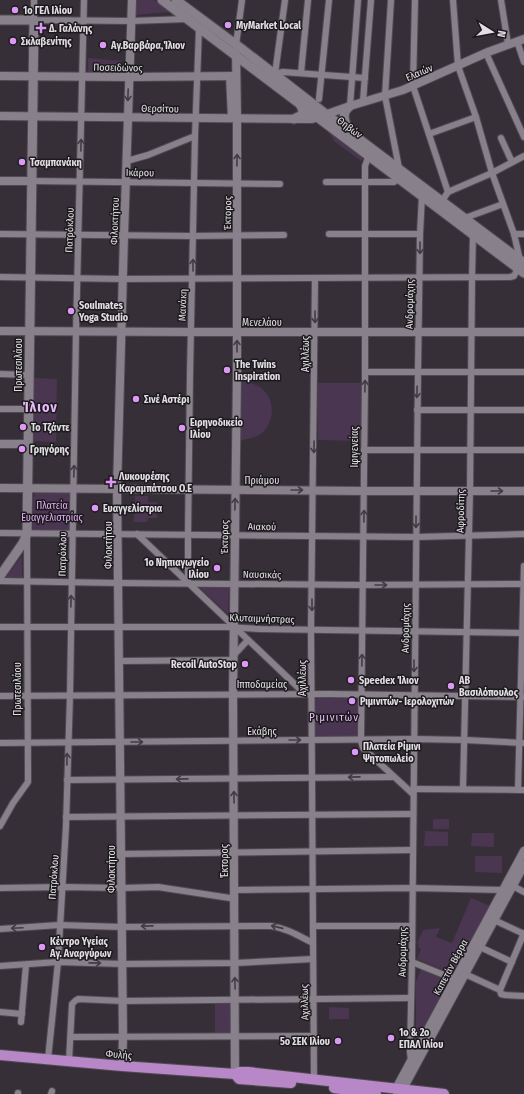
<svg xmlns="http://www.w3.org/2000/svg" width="524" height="1094" viewBox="0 0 524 1094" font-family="'Fira Sans Condensed',sans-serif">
  <rect width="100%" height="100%" fill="#362f38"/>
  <g fill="#4a3651">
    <polygon points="135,0 154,0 170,12 134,15"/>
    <polygon points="88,58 121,61 121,64 125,64 125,73 88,73"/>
    <polygon points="328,130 363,158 361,161 334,141"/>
    <polygon points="34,378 57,379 56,442 33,441"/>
    <path d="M 240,380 C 247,382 256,384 261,388 C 277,400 275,427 257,436 C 252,438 245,439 239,441 Z"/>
    <polygon points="318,383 361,383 361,441 318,440"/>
    <polygon points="36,492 70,492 70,531 33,530 33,498"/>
    <polygon points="135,496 148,496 148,502 157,502 157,518 148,518 147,522 134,522"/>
    <polygon points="22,556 22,577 6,577"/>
    <polygon points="200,588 229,588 228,614"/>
    <polygon points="319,697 357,697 359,699 358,736 357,738 318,738 315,734 315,700"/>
    <rect x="433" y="819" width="16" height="10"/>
    <polygon points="425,831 448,832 448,846 424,846"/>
    <polygon points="472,833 494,833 494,847 471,846"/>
    <polygon points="475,856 502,856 502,873 475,872"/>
    <polygon points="471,898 490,906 453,974 417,959 421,949 418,948 419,944 417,943 423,930 440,928 436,937 452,943"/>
    <polygon points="421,969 449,981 413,1048 416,1031 416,982"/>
    <polygon points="215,1004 231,1004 232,1034 215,1034"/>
    <polygon points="329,1007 349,1008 349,1019 329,1019"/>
  </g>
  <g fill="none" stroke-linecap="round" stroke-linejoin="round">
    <g stroke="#504b52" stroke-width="8">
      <g id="minor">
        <polyline points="34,0 34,20 131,21 187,19"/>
        <polyline points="285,0 275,74 283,72 365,78"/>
        <polyline points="391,0 385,96 399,168"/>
        <polyline points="415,0 413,86 448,192"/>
        <polyline points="453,0 458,66 476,117 492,173 514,234 520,260"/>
        <polyline points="501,0 508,44"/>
        <polyline points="517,41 524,62"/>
        <polyline points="236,45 242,0"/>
        <polyline points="486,53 524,137"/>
        <polyline points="301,73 308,0"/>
        <polyline points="319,99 329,0"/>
        <polyline points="363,101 371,0"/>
        <polyline points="350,106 358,0"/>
        <polyline points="429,134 476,117"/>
        <polyline points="501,138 512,162"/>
        <polyline points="369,155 365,166 365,381 361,741 363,748 413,794"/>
        <polyline points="127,161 148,155 195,136"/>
        <polyline points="31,181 280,184"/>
        <polyline points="326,182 394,182 400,178"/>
        <polyline points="442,201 448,192 492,173 524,156"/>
        <polyline points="465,218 503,204"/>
        <polyline points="0,234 193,236 284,235"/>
        <polyline points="329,234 420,234"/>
        <polyline points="514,234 524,234"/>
        <polyline points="0,277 123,279 510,277 514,276 518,268"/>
        <polyline points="365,372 524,372"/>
        <polyline points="0,374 29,375"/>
        <polyline points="0,409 29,409"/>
        <polyline points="417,410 524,410"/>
        <polyline points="364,450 524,450"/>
        <polyline points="0,533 416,537 524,534"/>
        <polyline points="137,534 305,694"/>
        <polyline points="0,581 118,583 362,585 524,584"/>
        <polyline points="188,583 188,535 190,374 195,136 199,28"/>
        <polyline points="0,627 226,627 260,629 524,633"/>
        <polyline points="233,656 248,640"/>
        <polyline points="119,661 233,660"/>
        <polyline points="0,696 329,694 524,697"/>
        <polyline points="0,743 414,739 465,740 524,743"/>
        <polyline points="67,780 393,777"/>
        <polyline points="413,789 524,790"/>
        <polyline points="463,789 470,491 472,278 473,234"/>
        <polyline points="518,790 524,566"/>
        <polyline points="66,817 413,814"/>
        <polyline points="0,826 13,803 28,782 28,777 27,537"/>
        <polyline points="121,854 413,850"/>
        <polyline points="513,886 524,892"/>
        <polyline points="0,888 62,887 122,888 158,887 230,898"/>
        <polyline points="234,890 413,888 503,890"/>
        <polyline points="494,920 524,934"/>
        <polyline points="314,926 412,926"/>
        <path d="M 0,929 L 59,925 L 122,927 L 271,926 C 286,928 299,936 313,943"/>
        <polyline points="480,947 512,962"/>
        <polyline points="412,962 459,981"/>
        <polyline points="0,966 58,962 122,964 235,963 313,959"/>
        <polyline points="465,974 500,990 501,994 505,995 524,996"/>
        <polyline points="500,990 524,933"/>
        <polyline points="0,1012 22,1014"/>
        <polyline points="21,1022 26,965"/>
        <polyline points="71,1037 314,1036"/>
        <polyline points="48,1059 58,962 66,826 70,695 76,332 84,0"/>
        <polyline points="69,1061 72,1004 75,1001 78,999 123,1001 410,998"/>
        <polyline points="411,1061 410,1052 412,962 418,372 420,234 422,195"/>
        <polyline points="314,1079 311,630 315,278"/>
        <polyline points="18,1094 18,1093"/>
        <polyline points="51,1094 52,1091"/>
      </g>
    </g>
    <g stroke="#504b52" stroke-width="10">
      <g id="tertiary">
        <polyline points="0,76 129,77 236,76"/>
        <polyline points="230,76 232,118"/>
        <polyline points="0,116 312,119 319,117 350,106 403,90 488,52 524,39"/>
        <polyline points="0,181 31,181"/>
        <polyline points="0,331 191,332 524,332"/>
        <polyline points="0,444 28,444"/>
        <polyline points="0,488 364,491 524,491"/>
        <polyline points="122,1066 123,1037 117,489 124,235 132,0"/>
        <polyline points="235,1074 233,695 237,375 237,118 236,52"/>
        <polyline points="397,1094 398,1085 524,851"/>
        <polyline points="404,1094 405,1085 524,865"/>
      </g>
    </g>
    <g stroke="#504b52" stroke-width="11">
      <g id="secondary">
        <polyline points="162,0 524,273"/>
        <polyline points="176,0 242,49 331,118 524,263"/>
        <polyline points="0,20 34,20 27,534 23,543 0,576"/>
        <polyline points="294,119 302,115 303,110 300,104"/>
        <path d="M 349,130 C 344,122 341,112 350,106"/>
      </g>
    </g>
    <g stroke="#504b52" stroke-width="12">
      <g id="primary">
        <polyline points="0,1055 122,1066 235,1074 239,1072 248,1072 444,1094"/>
        <polyline points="235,1074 239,1079 291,1083"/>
        <polyline points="334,1088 376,1094"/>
      </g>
    </g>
    <use href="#minor" stroke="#88808b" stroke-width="6"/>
    <use href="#tertiary" stroke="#88808b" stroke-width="8"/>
    <use href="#secondary" stroke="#88808b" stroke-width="9"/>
    <use href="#primary" stroke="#b787c8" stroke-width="10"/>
  </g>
  <defs><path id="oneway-shaft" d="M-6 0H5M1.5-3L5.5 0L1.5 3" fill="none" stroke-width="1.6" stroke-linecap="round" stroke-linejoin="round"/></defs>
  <g stroke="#423d44">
    <use href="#oneway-shaft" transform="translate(128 95) rotate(92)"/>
    <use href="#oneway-shaft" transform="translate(81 145) rotate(-89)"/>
    <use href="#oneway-shaft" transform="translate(237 160) rotate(-89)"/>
    <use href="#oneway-shaft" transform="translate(420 248) rotate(90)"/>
    <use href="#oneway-shaft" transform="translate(193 265) rotate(-90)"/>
    <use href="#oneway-shaft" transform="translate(315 317) rotate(90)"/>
    <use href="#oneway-shaft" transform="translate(237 346) rotate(-90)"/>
    <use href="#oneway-shaft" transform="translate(365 386) rotate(-89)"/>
    <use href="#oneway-shaft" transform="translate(417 392) rotate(91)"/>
    <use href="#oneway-shaft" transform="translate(314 447) rotate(91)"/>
    <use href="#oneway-shaft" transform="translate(74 471) rotate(-88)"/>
    <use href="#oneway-shaft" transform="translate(297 490)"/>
    <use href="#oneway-shaft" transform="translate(497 491)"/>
    <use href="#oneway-shaft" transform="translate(235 504) rotate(-89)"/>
    <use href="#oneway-shaft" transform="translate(364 516) rotate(-89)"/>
    <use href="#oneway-shaft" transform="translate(416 522) rotate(90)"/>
    <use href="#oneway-shaft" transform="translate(381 585)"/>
    <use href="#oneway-shaft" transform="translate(71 601) rotate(-89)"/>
    <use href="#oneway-shaft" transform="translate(312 605) rotate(90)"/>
    <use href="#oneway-shaft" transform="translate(362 660) rotate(-89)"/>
    <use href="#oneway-shaft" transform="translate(414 666) rotate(90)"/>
    <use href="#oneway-shaft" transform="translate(295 740)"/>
    <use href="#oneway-shaft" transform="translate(137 742)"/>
    <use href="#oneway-shaft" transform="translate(67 759) rotate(-89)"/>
    <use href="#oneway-shaft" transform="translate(354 777) rotate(179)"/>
    <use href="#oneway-shaft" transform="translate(182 779) rotate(179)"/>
    <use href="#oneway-shaft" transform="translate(234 797) rotate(-91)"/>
    <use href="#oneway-shaft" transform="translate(147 926) rotate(179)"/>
    <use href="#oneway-shaft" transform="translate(277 927) rotate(-167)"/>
    <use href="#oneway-shaft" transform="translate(17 928) rotate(177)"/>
    <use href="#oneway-shaft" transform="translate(95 963) rotate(1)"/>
    <use href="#oneway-shaft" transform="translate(235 983) rotate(-91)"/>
  </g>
  <g fill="#dc99f4" stroke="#1c191d" stroke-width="1.5">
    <circle cx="15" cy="10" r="4"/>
    <circle cx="228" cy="25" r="4"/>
    <path d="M39 22h4v4h4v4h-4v4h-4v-4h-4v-4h4z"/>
    <circle cx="13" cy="41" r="4"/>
    <circle cx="103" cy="45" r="4"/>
    <circle cx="22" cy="162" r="4"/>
    <circle cx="71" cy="311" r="4"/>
    <circle cx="227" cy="370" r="4"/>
    <circle cx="136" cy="399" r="4"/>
    <circle cx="23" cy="427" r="4"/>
    <circle cx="182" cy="428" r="4"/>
    <circle cx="22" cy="449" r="4"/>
    <path d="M109 476h4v4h4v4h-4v4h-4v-4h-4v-4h4z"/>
    <circle cx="95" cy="508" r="4"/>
    <circle cx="217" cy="568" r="4"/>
    <circle cx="245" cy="664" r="4"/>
    <circle cx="351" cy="680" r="4"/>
    <circle cx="451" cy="686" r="4"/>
    <circle cx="352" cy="701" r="4"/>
    <circle cx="355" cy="752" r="4"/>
    <circle cx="42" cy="947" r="4"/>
    <circle cx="391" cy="1038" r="4"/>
    <circle cx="338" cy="1041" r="4"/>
  </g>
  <g text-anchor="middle" stroke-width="3" stroke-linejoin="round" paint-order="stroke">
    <g font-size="10" font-weight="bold" fill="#e2dee4" stroke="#1c191d" text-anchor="start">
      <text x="23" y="14">1ο ΓΕΛ Ιλίου</text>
      <text x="236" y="29">MyMarket Local</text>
      <text x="49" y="32">Δ. Γαλάνης</text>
      <text x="21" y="45">Σκλαβενίτης</text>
      <text x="111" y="49">Αγ.Βαρβάρα,Ίλιον</text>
      <text x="30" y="166">Τσαμπανάκη</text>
      <text x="79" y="309">Soulmates<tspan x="79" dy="12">Yoga Studio</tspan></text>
      <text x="235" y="368">The Twins<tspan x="235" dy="12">Inspiration</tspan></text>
      <text x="144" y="403">Σινέ Αστέρι</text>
      <text x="190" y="426">Ειρηνοδικείο<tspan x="190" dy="12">Ιλίου</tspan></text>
      <text x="31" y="431">Το Τζάντε</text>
      <text x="30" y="453">Γρηγόρης</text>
      <text x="119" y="480">Λυκουρέσης<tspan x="119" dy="12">Καραμπάτσου Ο.Ε</tspan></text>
      <text x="103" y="512">Ευαγγελίστρια</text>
      <text x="209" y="566" text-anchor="end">1ο Νηπιαγωγείο<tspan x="209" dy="12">Ιλίου</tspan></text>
      <text x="237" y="668" text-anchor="end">Recoil AutoStop</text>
      <text x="359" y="684">Speedex Ίλιον</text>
      <text x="459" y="684">ΑΒ<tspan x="459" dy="12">Βασιλόπουλος</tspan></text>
      <text x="360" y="705">Ριμινιτών- Ιερολοχιτών</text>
      <text x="363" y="750">Πλατεία Ρίμινι<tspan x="363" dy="12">Ψητοπωλείο</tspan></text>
      <text x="50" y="945">Κέντρο Υγείας<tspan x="50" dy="12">Αγ. Αναργύρων</tspan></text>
      <text x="399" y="1036">1ο &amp; 2ο<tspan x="399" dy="12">ΕΠΑΛ Ιλίου</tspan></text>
      <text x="330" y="1045" text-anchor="end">5ο ΣΕΚ Ιλίου</text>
    </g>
    <g font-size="10" fill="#e2dee4" stroke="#1c191d">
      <text transform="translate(118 67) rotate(1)" y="4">Ποσειδώνος</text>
      <text transform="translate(419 72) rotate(-23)" y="4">Ελαιών</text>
      <text transform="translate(160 108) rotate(1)" y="4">Θερσίτου</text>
      <text transform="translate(350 127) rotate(37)" y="4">Θηβών</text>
      <text transform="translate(140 172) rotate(1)" y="4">Ικάρου</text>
      <text transform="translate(227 213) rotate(-89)" y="4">Έκτορος</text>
      <text transform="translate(114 221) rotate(-88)" y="4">Φιλοκτήτου</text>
      <text transform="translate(69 230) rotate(-88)" y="4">Πατρόκλου</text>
      <text transform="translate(409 304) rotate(-89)" y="4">Ανδρομάχης</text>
      <text transform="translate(182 305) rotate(-88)" y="4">Μανάκη</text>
      <text x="262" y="326">Μενελάου</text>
      <text transform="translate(305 354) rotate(-90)" y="4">Αχιλλέως</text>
      <text transform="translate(18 365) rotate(-90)" y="4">Πρωτεσιλάου</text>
      <text transform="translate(354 447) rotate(-90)" y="4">Ιφιγενείας</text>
      <text x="262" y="484">Πριάμου</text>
      <text transform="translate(460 511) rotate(-89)" y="4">Αφροδίτης</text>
      <text transform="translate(262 526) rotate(1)" y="4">Αιακού</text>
      <text transform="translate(224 537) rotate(-89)" y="4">Έκτορος</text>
      <text transform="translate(108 545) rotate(-90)" y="4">Φιλοκτήτου</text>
      <text transform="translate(62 554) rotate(-89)" y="4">Πατρόκλου</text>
      <text transform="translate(262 574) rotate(1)" y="4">Ναυσικάς</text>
      <text transform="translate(262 618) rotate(2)" y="4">Κλυταιμνήστρας</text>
      <text transform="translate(405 628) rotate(-89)" y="4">Ανδρομάχης</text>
      <text transform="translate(302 678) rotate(-90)" y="4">Αχιλλέως</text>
      <text x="262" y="688">Ιπποδαμείας</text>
      <text transform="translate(17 689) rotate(-90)" y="4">Πρωτεσιλάου</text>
      <text x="262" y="735">Εκάβης</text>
      <text transform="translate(224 861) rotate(-90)" y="4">Έκτορος</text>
      <text transform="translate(111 869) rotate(-90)" y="4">Φιλοκτήτου</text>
      <text transform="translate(53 877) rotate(-86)" y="4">Πατρόκλου</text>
      <text transform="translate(402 952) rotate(-89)" y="4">Ανδρομάχης</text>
      <text transform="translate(450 967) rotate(-62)" y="4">Καπετάν Βέρρα</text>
      <text transform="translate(304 1002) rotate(-91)" y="4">Αχιλλέως</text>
      <text transform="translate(119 1054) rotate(5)" y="4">Φυλής</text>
    </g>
    <g font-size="10" fill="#e4adf7" stroke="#1c191d">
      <text x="52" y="509">Πλατεία<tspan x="52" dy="12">Ευαγγελιστρίας</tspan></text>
    </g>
    <g font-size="11" letter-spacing="1" fill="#e9bafa" stroke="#1c191d">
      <text x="334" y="721">Ριμινιτών</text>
    </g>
    <g font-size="14" font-weight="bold" letter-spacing="1" fill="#e9bafa" stroke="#1c191d">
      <text x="40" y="412">Ίλιον</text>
    </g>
  </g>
  <g transform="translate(492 32) rotate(101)" stroke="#1c191d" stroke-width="3" paint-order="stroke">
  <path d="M0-3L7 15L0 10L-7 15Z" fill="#e2dee4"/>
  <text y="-6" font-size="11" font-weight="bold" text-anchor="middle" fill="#e2dee4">N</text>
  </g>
</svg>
